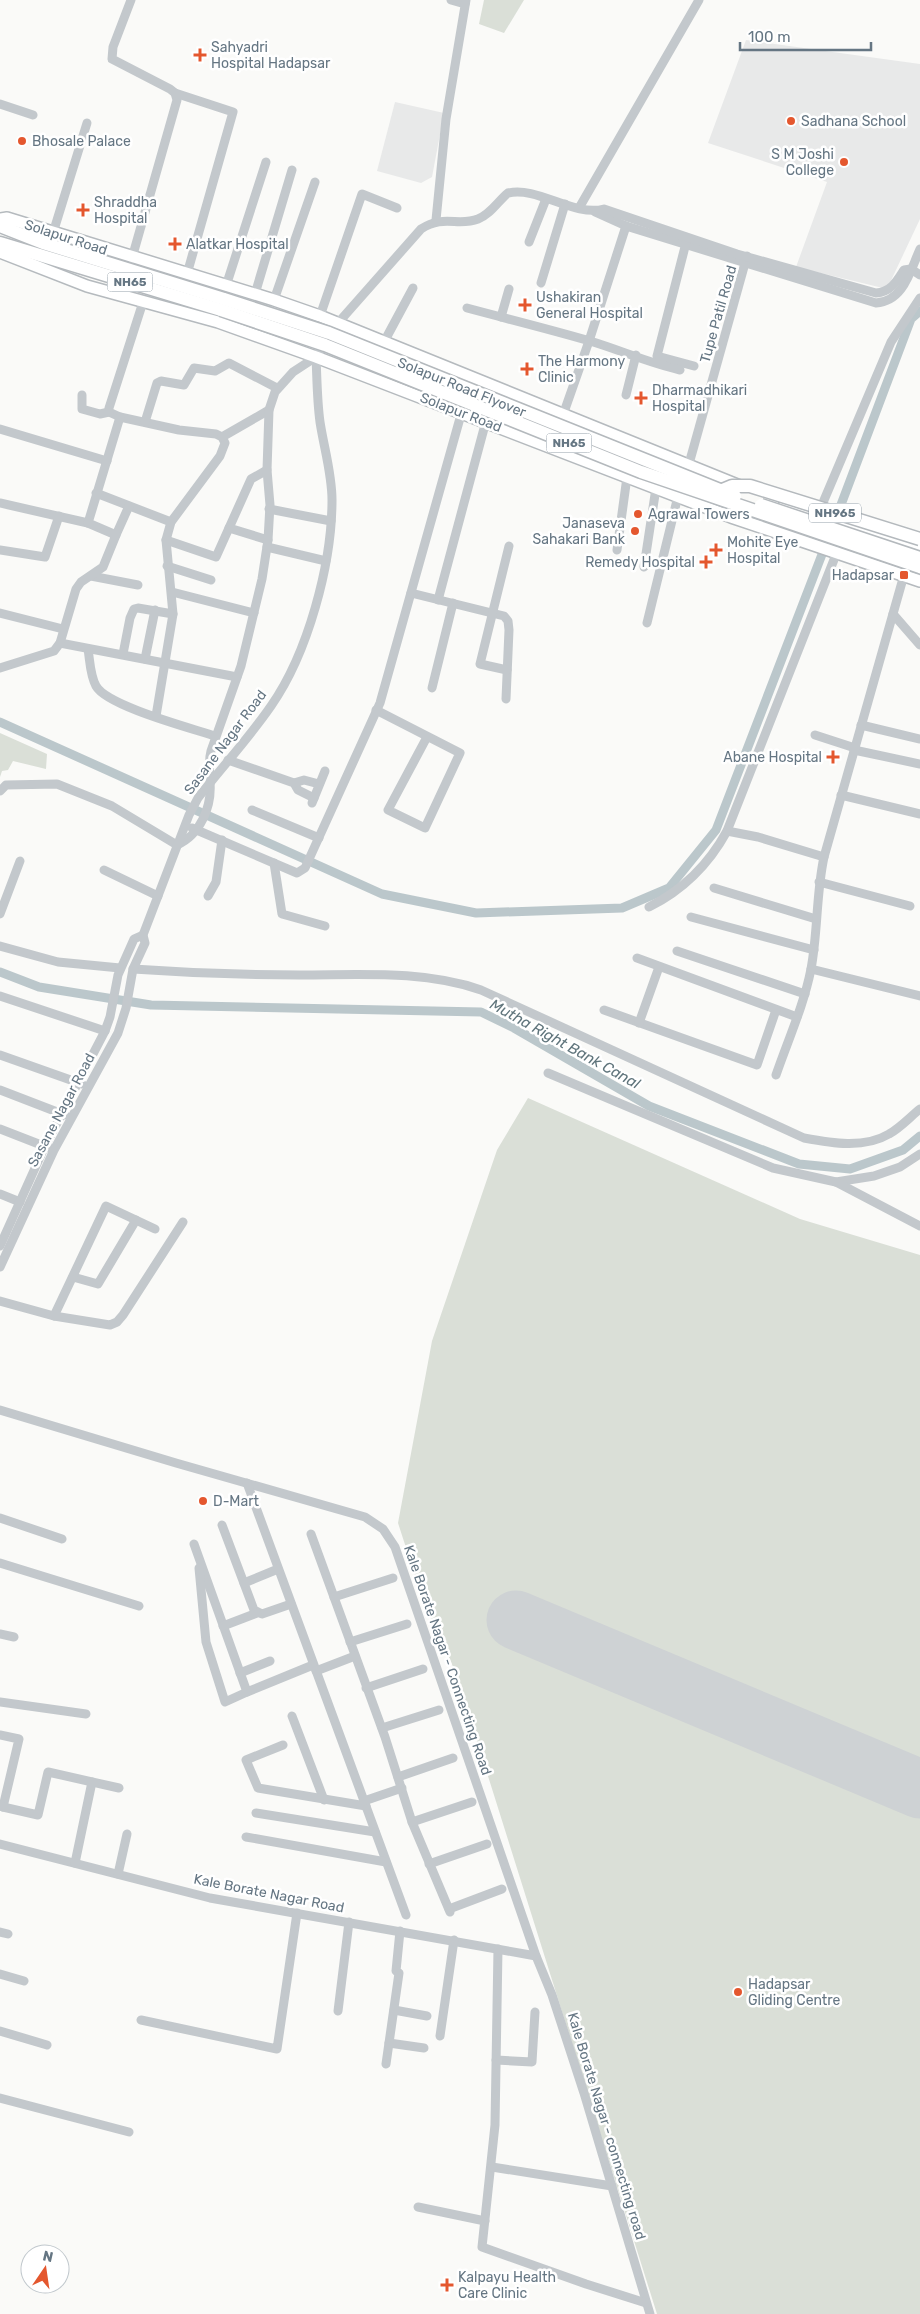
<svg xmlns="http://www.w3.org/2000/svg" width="920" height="2314" viewBox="0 0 920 2314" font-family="Rubik,sans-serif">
  <rect width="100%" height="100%" fill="#fafaf8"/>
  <g fill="#e8e9e9">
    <polygon points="746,40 920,64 920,219 887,289 796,267 827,182 708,143"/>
    <polygon points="395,102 444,113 432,177 421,183 377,171"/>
  </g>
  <g fill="#dadfd7">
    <polygon points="484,0 524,0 504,33 479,24"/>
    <polygon points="0,733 47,754 46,769 13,761 8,770 2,771 0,777"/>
    <polygon points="528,1098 800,1219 920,1255 920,2314 657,2314 455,1671 423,1600 398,1523 432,1341 497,1150"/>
  </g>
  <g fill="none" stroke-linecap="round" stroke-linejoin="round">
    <g stroke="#bbc7cb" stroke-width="9">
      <polyline points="836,518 911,319 920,311"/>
      <polyline points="0,722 382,894 476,913 622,908 669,888 716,830 831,531"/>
      <polyline points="0,972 39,987 151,1005 481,1012 514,1028 649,1106 799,1164 850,1169 903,1150 920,1136"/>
    </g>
    <polyline stroke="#ced2d4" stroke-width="59" points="516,1620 920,1789"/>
    <g stroke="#b5babe" stroke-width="14">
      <g id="major">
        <polyline points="0,219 7,218 274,300 320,316 740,486"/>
        <polyline points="0,252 87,286 218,322 316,357 731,517 920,581"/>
        <polyline points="785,503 920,548"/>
      </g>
    </g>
    <g stroke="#b4b9bd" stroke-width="15">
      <g id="highway">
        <polyline points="0,226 43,243 224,299"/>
        <polyline points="0,243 221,310"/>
      </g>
    </g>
    <g stroke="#c3c8cc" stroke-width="9">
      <polyline points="131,0 113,47 112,59 170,89 175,93 177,100 132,258"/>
      <polyline points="451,0 465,4"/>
      <polyline points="175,93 233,112 187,274"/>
      <polyline points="0,104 33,115"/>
      <polyline points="579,208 699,0"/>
      <path d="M 595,212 L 626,226 L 876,303 C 904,301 910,271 920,249"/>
      <polyline points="436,220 446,119 466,0"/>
      <polyline points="53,233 87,123"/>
      <polyline points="687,239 657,356 694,366"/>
      <polyline points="529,242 546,199"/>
      <polyline points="911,269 920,275"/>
      <polyline points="541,283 565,204"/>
      <polyline points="226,286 266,162"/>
      <polyline points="255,294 292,170"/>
      <polyline points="274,300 315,182"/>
      <polyline points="143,302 109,408 109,412 120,417 179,430 216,434 222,437 225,443 220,456 171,522 166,540 173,614 156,716"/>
      <path d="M 467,308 C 508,319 549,329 590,341 C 620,350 649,363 680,370"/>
      <polyline points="320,316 362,194 397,208"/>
      <polyline points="501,317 509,289"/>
      <polyline points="384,342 413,288"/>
      <polyline points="82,395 82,409 100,414 109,412"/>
      <polyline points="626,395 636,355"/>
      <polyline points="563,415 589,341 626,226"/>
      <polyline points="145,422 157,383 161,381 184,385 194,368 215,371 229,363 277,388"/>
      <polyline points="0,429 107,461"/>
      <polyline points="222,437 269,410"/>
      <polyline points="687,471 747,256"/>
      <polyline points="96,493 171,522"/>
      <polyline points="0,503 88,523"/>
      <polyline points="269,509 331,521"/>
      <polyline points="819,512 891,342 920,298"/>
      <polyline points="229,528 268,540"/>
      <polyline points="116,535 129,506"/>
      <polyline points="166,540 216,557 251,479 267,470"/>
      <polyline points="267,547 326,561"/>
      <polyline points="0,550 45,557 59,516"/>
      <polyline points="617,550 627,477"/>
      <polyline points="167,566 211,580"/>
      <polyline points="644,567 656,488"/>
      <polyline points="91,576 138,585"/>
      <polyline points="172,592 254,613"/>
      <polyline points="411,593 504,616 508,621 509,630 506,699"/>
      <polyline points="438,600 486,421"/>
      <polyline points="0,613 63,629"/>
      <polyline points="893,614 920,645"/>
      <polyline points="647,623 679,492"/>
      <polyline points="60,643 237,677"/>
      <path d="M 88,649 C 90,661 90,675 96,686 C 107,706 191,728 215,736"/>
      <polyline points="123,654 130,618 134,609 138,608 173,614"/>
      <polyline points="145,659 155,610"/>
      <polyline points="0,668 54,651 60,643 76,589 81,582 103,567 116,535 88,523 120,417"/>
      <polyline points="507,670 480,664 509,546"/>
      <polyline points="432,688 453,603"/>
      <polyline points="376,710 460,753 425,828 388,810 427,737"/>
      <polyline points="861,725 920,739"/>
      <polyline points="815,735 855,748"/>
      <polyline points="854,750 920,764"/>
      <polyline points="228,760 294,783 298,790 314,798"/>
      <polyline points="294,783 304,780 319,784"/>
      <polyline points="0,791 6,785 57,784 112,806 177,845"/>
      <polyline points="841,795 920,814"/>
      <polyline points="312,803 325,771"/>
      <polyline points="252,810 319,838"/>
      <polyline points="192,828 297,873 305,868 380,703 462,411"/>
      <polyline points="727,831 758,837 824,857"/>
      <path d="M 177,845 C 200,835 212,807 210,782 C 210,771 208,762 211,751 L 241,666 L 262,579 L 268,540 L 270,505 L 267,470 L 269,410 L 275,392 L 293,372 L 316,357 L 338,323 L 421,229 C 444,214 458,227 478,219 C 491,214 498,201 508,193 C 538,186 573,217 604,209 L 737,254 L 876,293 C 891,292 897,281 904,270 L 911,269"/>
      <polyline points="274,863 282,914 325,926"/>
      <polyline points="104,870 158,896"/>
      <polyline points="819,882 910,906"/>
      <polyline points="714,888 816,919"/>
      <polyline points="208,896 216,882 222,840"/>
      <path d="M 649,907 C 683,890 709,864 727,831 L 837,552"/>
      <polyline points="0,914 20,861"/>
      <polyline points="691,917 814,950"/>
      <polyline points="0,946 58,962 120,968"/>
      <polyline points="677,951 805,994"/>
      <polyline points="637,958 797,1017"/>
      <path d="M 133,969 C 189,973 244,975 300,975 C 360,975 424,970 481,990 L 804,1138 C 831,1143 864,1149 889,1134 C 900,1128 910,1117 920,1109"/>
      <polyline points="811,969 920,996"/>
      <polyline points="0,996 105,1031"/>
      <polyline points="604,1010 757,1065 776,1010"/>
      <polyline points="639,1023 659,967"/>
      <polyline points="0,1055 82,1084"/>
      <polyline points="548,1073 773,1168 836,1182 874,1176 900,1167 920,1154"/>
      <path d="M 776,1075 C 788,1040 804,1005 811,969 C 818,932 816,894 824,857 L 904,575"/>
      <polyline points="0,1090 65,1115"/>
      <polyline points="0,1129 49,1148"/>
      <polyline points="836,1182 920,1226"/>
      <polyline points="0,1194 20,1202"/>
      <polyline points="0,1246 45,1146 105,1031 110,1017 118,975 134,939 143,935"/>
      <path d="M 0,1267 L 54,1150 L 118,1033 L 126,1008 L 133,969 L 145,943 L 143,935 L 189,815 L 198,798 C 222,767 249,738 271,706 C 308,653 332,564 332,500 C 332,474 324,448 320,422 C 317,400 317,378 316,357"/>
      <polyline points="73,1277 98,1284 136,1220"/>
      <polyline points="0,1301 54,1316 110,1325 117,1322 123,1315 183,1222"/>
      <polyline points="54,1316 106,1206 155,1229"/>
      <polyline points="0,1410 176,1463 365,1517 383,1529 395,1547 536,1956 552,1995 584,2093 650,2314"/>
      <polyline points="247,1483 406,1915"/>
      <polyline points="0,1518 62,1539"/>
      <polyline points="222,1525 254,1610 262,1614 291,1604"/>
      <polyline points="311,1534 385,1737 412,1822 450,1912"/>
      <polyline points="194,1544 247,1692 313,1665"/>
      <polyline points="0,1563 139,1606"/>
      <polyline points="199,1568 206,1642 225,1702 247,1692"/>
      <polyline points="244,1583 278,1569"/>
      <polyline points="334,1597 393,1578"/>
      <polyline points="223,1626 257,1613"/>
      <polyline points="0,1634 14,1637"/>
      <polyline points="350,1642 407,1624"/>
      <polyline points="316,1671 355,1656"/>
      <polyline points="240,1673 270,1661"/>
      <polyline points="366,1688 423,1669"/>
      <polyline points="0,1702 86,1714"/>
      <polyline points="292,1716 324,1800"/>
      <polyline points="382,1728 439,1710"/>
      <polyline points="0,1735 19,1739 3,1807 0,1806"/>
      <polyline points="283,1745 246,1760 258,1788 366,1806"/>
      <polyline points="398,1777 453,1758"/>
      <polyline points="364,1801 402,1788"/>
      <polyline points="3,1807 38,1815 48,1772 119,1788"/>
      <polyline points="256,1813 375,1832"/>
      <polyline points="412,1822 472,1802"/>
      <polyline points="246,1837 386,1862"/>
      <polyline points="0,1844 210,1898 536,1956"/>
      <polyline points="75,1863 92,1782"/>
      <polyline points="429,1864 487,1844"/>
      <polyline points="118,1874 127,1834"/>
      <polyline points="449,1909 502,1889"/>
      <polyline points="0,1932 8,1934"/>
      <polyline points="498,1949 495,2125 482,2247 586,2284 646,2303"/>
      <polyline points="0,1974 24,1981"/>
      <polyline points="394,2010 427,2016"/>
      <polyline points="338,2011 349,1922"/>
      <polyline points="141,2020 277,2049 297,1913"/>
      <polyline points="0,2031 47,2045"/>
      <polyline points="440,2036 454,1940"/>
      <polyline points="389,2043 424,2048"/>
      <polyline points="496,2060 532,2062 535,2012"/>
      <polyline points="386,2064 399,1973 396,1971 400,1931"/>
      <polyline points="0,2098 129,2132"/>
      <polyline points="492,2167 612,2186"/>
      <polyline points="418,2207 485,2221"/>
    </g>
    <use href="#major" stroke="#fff" stroke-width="11"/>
    <use href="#highway" stroke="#fff" stroke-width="12"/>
    <g stroke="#b4b9bd" stroke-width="15" stroke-linecap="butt">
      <g id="highway-bridge">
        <polyline points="224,299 329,333 735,496"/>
        <polyline points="221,310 325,345 641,472 920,567"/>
        <polyline points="720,491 732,486 750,486 920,539"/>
        <polyline points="761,505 920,558"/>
      </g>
    </g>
    <use href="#highway-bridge" stroke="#fff" stroke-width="12"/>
  </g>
  <g fill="#e4572e" stroke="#fff" stroke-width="2">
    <path d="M197.5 47.5h5v5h5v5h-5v5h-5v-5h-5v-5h5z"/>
    <circle cx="791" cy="121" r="5"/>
    <circle cx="22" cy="141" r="5"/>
    <circle cx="844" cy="162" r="5"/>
    <path d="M80.5 202.5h5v5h5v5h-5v5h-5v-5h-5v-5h5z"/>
    <path d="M172.5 236.5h5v5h5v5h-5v5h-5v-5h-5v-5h5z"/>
    <path d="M522.5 297.5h5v5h5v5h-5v5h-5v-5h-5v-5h5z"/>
    <path d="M524.5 361.5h5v5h5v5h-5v5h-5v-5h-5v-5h5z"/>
    <path d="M638.5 390.5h5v5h5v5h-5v5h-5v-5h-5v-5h5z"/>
    <circle cx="638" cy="514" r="5"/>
    <circle cx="635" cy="531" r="5"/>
    <path d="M713.5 542.5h5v5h5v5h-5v5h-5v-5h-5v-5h5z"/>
    <path d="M703.5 554.5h5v5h5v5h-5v5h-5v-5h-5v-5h5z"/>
    <rect x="899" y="570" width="10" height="10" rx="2.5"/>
    <path d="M830.5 749.5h5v5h5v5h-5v5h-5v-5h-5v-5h5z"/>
    <circle cx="203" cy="1501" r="5"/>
    <circle cx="738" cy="1992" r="5"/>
    <path d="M444.5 2277.5h5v5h5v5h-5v5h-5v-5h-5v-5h5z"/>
  </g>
  <g text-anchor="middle" stroke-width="5" stroke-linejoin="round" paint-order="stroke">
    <g fill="#fff" stroke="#939fa8" stroke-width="1">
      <rect x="107.5" y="272.5" width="45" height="19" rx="4"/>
      <rect x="546.5" y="433.5" width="45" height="19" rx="4"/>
      <rect x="809" y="503.5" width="52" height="19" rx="4"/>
    </g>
    <g font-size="12" font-weight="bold" fill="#657683">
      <text x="130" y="286">NH65</text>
      <text x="569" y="447">NH65</text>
      <text x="835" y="517">NH965</text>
    </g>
    <g font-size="14" fill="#657683" stroke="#fff" text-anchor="start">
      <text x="211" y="52">Sahyadri<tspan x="211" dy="16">Hospital Hadapsar</tspan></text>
      <text x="801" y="126">Sadhana School</text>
      <text x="32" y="146">Bhosale Palace</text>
      <text x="834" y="159" text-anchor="end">S M Joshi<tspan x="834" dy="16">College</tspan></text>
      <text x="94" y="207">Shraddha<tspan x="94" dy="16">Hospital</tspan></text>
      <text x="186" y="249">Alatkar Hospital</text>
      <text x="536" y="302">Ushakiran<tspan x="536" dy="16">General Hospital</tspan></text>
      <text x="538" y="366">The Harmony<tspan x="538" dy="16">Clinic</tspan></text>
      <text x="652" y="395">Dharmadhikari<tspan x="652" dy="16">Hospital</tspan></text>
      <text x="648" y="519">Agrawal Towers</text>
      <text x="625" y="528" text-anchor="end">Janaseva<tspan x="625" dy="16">Sahakari Bank</tspan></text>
      <text x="727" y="547">Mohite Eye<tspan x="727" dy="16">Hospital</tspan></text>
      <text x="695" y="567" text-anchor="end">Remedy Hospital</text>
      <text x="894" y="580" text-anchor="end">Hadapsar</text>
      <text x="822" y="762" text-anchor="end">Abane Hospital</text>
      <text x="213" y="1506">D-Mart</text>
      <text x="748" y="1989">Hadapsar<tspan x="748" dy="16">Gliding Centre</tspan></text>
      <text x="458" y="2282">Kalpayu Health<tspan x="458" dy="16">Care Clinic</tspan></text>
    </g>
    <g font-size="14" fill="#657683" stroke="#fff">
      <text transform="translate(66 237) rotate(18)" y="5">Solapur Road</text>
      <text transform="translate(718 314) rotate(-74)" y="5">Tupe Patil Road</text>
      <text transform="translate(462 387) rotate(22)" y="5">Solapur Road Flyover</text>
      <text transform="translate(461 412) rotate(21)" y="5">Solapur Road</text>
      <text transform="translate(225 742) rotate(-53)" y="5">Sasane Nagar Road</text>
      <text transform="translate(61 1110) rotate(-62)" y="5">Sasane Nagar Road</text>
      <text transform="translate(448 1660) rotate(71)" y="5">Kale Borate Nagar - Connecting Road</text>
      <text transform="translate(269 1893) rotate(11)" y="5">Kale Borate Nagar Road</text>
      <text transform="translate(607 2126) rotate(73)" y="5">Kale Borate Nagar - connecting road</text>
    </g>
    <g font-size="15" font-style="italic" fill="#60757c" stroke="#fff">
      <text transform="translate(565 1044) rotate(29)" y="5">Mutha Right Bank Canal</text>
    </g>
  </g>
  <g transform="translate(45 2269) rotate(13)"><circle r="24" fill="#ffffff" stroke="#c1c8cd"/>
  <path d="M0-4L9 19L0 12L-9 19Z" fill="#e4572e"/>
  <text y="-8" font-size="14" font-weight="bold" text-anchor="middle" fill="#657683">N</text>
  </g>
  <path d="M740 42v8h131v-8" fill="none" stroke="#657683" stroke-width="2.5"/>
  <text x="748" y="42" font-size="15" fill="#657683" stroke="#ffffff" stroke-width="4" paint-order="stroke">100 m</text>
</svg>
